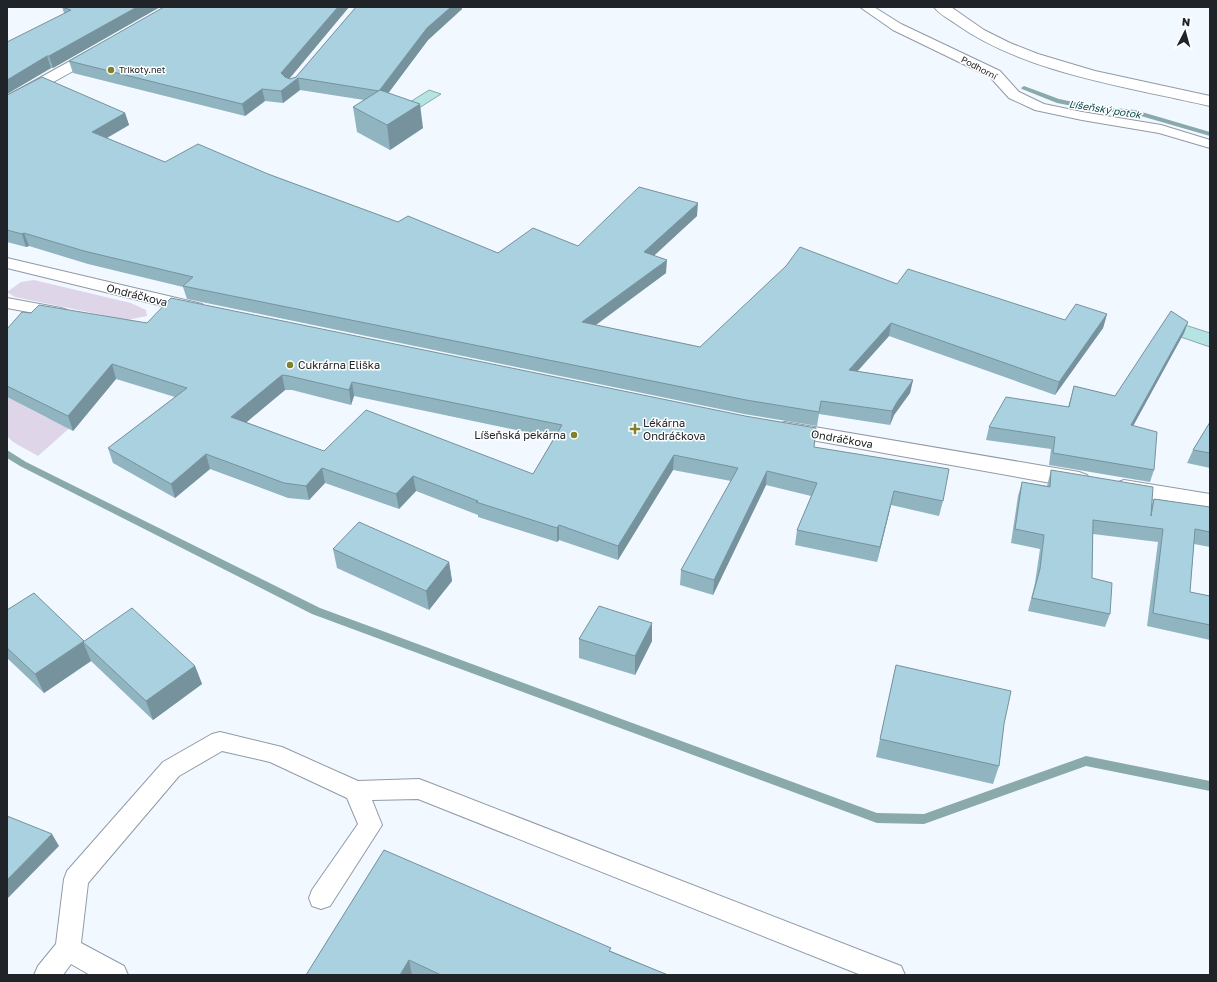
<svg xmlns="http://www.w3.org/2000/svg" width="1217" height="982" viewBox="0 0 1217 982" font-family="'Golos Text',sans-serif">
  <rect width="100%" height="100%" fill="#f2f8ff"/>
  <g fill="#ded5e9">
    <polygon points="34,280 131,303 146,310 147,316 127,320 15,297 7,292 21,282"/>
    <polygon points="7,397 47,418 91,409 38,456 13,442 7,436"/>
  </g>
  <g fill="#b6e3e3" stroke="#89a9ab">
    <polygon points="429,90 441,94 419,108 407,104"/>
    <polygon points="1176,322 1210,333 1210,347 1169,333"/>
  </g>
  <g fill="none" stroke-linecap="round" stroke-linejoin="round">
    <g fill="#89a9ab" fill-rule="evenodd">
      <polygon points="1024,86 1059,99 1093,106 1135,110 1210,132 1210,136 1134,114 1093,110 1057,103 1022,89 1021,88"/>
      <polygon points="7,450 26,462 320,608 877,813 924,814 1086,756 1210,781 1210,791 1086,766 924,824 877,823 312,614 20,466 7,458"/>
    </g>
    <g stroke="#919aa5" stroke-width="2">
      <g id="service">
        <polygon points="860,7 874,7 901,24 1000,71 1019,92 1044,104 1082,112 1161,125 1210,140 1210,148 1159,133 1082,120 1035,110 1009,98 990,77 893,30"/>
        <polygon points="7,298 61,308 67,310 69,313 67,316 61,318 7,308"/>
        <polygon points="220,732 282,747 358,781 419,779 427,782 901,966 905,975 861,975 418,799 372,800 382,825 330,906 321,909 312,906 309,898 312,890 358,824 347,798 270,762 222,751 179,776 88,883 81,943 124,966 128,975 90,975 71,964 63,975 34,975 38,966 56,944 64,879 67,871 163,762 212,734"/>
      </g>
    </g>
    <g stroke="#919aa5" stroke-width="2">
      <g id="minor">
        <path d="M 934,7 L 951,7 L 984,30 L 1010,43 L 1038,54 L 1095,71 L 1210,96 L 1210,106 C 1128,87 1025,73 956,24 C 949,19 939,14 934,7 Z"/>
        <polygon points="7,258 202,304 204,308 202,312 195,314 7,268"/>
        <polygon points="785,422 1079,472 1087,475 1090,480 1087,485 1079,488 778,434 775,429 778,424"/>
        <polygon points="1124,480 1210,494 1210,510 1116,493 1113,488 1116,483"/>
      </g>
    </g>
    <g stroke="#919aa5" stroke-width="2">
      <polygon id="tertiary" points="97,48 102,49 104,52 102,55 12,105 7,107 7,96 92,49"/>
    </g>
    <use href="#service" fill="#fff" fill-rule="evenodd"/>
    <use href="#minor" fill="#fff" fill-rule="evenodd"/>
    <use href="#tertiary" fill="#fff" fill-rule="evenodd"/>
  </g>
  <g fill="#91b4c1" fill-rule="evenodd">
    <polygon points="62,7 160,7 53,68 51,68 7,94 64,13"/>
    <polygon points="349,7 289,79 290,79 296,77 356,7 462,7 462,9 428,40 388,93 423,128 390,150 357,132 353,107 364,100 300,90 283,103 265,101 245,116 73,73 69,61"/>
    <polygon points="7,95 125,113 129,125 107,138 165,162 268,174 398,222 498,253 578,246 697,216 654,255 666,273 596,325 700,347 897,284 1065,320 1107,314 1103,328 1055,395 889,336 857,371 913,380 910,393 894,415 890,425 819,414 817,426 744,414 187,299 183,287 88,264 29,246 26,247 7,242"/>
    <polygon points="1188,322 1184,333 1133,426 1154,470 1150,482 1049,465 1051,449 986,440 989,427 1068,407 1074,386 1115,396"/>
    <path d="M 7,329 L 814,447 L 943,501 L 939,516 L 891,505 L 877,562 L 795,545 L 797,530 L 811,496 L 766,485 L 713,595 L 680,585 L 681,570 L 731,481 L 673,470 L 618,560 L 559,540 L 557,542 L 478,517 L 478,515 L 416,491 L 399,509 L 325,483 L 309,500 L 288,498 L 210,469 L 175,498 L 113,463 L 108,448 L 175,397 L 116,379 L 73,431 L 7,397 ZM 285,390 L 292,390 L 351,405 L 354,396 L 554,438 L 533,474 L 324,451 L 246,422 Z"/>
    <polygon points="1210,422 1210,468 1187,463 1193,450"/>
    <polygon points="1051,470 1152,504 1154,499 1210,507 1210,547 1194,544 1190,592 1210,596 1210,640 1147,626 1158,542 1093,534 1092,578 1110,614 1105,627 1028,611 1035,583 1040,549 1011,543 1018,496 1022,482 1047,486"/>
    <polygon points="333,549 449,562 452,581 429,610 337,568"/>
    <polygon points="7,610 84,641 195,666 202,684 153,720 91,661 44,693 7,658"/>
    <polygon points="579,639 652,641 635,675 579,658"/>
    <polygon points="896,665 1004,724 999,766 993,784 876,757"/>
    <polygon points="384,850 611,951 668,975 306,975"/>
  </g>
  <g fill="#76929d">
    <polygon points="137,7 160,7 53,68 49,56"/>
    <polygon points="338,7 349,7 284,85 281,73"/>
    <polygon points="451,7 462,7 462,9 428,40 381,103 379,91 427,28"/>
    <polygon points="47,56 51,68 7,94 7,80"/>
    <polygon points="298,78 300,90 283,103 281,91"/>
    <polygon points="262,89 265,101 245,116 242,104"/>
    <polygon points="420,104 423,128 390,150 387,125"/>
    <polygon points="125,113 129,125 96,144 92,132"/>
    <polygon points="698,203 697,216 644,265 644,252"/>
    <polygon points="24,233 29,246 26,247 22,234"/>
    <polygon points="667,260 666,273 582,335 582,322"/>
    <polygon points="1107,314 1103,328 1055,395 1059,382"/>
    <polygon points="1188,322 1184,333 1127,437 1131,425"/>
    <polygon points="891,323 889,336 847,383 849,370"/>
    <polygon points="112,364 116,379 73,431 68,416"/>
    <polygon points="282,375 285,390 235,432 231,417"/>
    <polygon points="913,380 910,393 894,415 890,425 892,411 897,402"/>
    <polygon points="352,382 354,396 351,405 349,390"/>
    <polygon points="206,454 210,469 175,498 171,484"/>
    <polygon points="674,455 673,470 618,560 618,546"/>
    <polygon points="322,468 325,483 309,500 306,486"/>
    <polygon points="767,471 766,485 713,595 714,580"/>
    <polygon points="413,476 416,491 399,509 396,494"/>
    <polygon points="894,491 891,505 877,562 880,547"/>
    <polygon points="559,525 559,540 557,542 557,528"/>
    <polygon points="449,562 452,581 429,610 426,591"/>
    <polygon points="652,623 652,641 635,675 635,656"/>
    <polygon points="83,642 91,661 44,693 35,674"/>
    <polygon points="195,666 202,684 153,720 146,701"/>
    <polygon points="52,834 59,846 7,899 7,880"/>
    <polygon points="409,960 412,975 400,975"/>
  </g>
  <g fill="#a9d1e0" stroke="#76929d" fill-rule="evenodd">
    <polygon points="62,7 137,7 49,56 47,56 7,80 7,42 71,10"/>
    <polygon points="164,7 338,7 281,73 285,77 290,79 296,77 356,7 451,7 427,28 379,91 298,78 281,91 262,89 242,104 69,61"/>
    <polygon points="42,77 125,113 92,132 165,162 198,144 268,174 398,222 408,216 498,253 533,228 578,246 639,187 698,203 644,252 667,260 582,322 700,347 786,266 800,247 897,284 908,269 1065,320 1076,304 1107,314 1059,382 891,323 849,370 913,380 897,402 892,411 821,401 819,412 746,400 183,286 193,277 84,251 24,233 22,234 7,230 7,95"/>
    <polygon points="380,90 420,104 387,125 353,107"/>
    <path d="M 171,298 L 745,416 L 816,428 L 814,447 L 949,469 L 943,501 L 894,491 L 880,547 L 797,530 L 817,483 L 767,471 L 714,580 L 681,570 L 738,468 L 674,455 L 618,546 L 559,525 L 557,528 L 476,502 L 478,501 L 413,476 L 396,494 L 322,468 L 306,486 L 284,483 L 206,454 L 171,484 L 108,448 L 187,388 L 112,364 L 68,416 L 7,386 L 7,329 L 22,312 L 31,313 L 39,305 L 147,323 ZM 282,375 L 289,376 L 349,390 L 352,382 L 562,425 L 533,474 L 366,410 L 324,451 L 231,417 Z"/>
    <polygon points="1171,311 1188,322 1131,425 1157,432 1154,470 1053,453 1055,437 989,427 1006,397 1069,407 1074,386 1115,396"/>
    <polygon points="1210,422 1210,453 1193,450"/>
    <polygon points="1051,470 1153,487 1151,516 1154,499 1210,507 1210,532 1195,529 1190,592 1210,596 1210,625 1153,613 1163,529 1093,520 1092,578 1112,583 1110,614 1032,598 1040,569 1044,535 1015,529 1022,482 1050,487"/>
    <polygon points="359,522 449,562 426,591 333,549"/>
    <polygon points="34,593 84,641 35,674 7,648 7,610"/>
    <polygon points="599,606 652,623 635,656 579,639"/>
    <polygon points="132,608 195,666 146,701 83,642"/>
    <polygon points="896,665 1011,691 1004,724 999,766 880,739"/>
    <polygon points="7,816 52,834 7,880"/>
    <polygon points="384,850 611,948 609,951 668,975 441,975 409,960 400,975 306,975"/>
  </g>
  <g fill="#7f822b" stroke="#fff" stroke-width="1.5">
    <circle cx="111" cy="70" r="4"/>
    <circle cx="290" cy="365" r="4"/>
    <path d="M633 423h4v4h4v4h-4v4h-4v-4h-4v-4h4z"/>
    <circle cx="574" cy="435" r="4"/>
  </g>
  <g text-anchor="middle" stroke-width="3" stroke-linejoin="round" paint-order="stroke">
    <g font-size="9" fill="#202327" stroke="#fff">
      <text transform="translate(979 68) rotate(28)" y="3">Podhorní</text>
    </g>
    <g font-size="9" fill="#202327" stroke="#fff" text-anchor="start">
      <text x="119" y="73">Trikoty.net</text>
    </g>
    <g font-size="10" font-style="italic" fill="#054b4b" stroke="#fff">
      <text transform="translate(1105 109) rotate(9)" y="4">Líšeňský potok</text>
    </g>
    <g font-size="11" fill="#202327" stroke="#fff">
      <text transform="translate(137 295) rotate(14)" y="4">Ondráčkova</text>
      <text transform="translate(842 439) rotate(10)" y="4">Ondráčkova</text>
    </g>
    <g font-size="11" fill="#202327" stroke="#fff" text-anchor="start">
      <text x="298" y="369">Cukrárna Eliška</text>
      <text x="643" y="427">Lékárna<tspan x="643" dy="13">Ondráčkova</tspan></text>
      <text x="566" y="439" text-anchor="end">Líšeňská pekárna</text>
    </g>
  </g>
  <rect width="1217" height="982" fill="none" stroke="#202327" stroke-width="16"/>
  <g transform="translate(1185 32) rotate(6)" stroke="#ffffff" stroke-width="3" paint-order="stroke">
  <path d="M0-3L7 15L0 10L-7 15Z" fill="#202327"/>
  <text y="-6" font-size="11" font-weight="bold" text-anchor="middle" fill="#202327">N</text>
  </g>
</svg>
